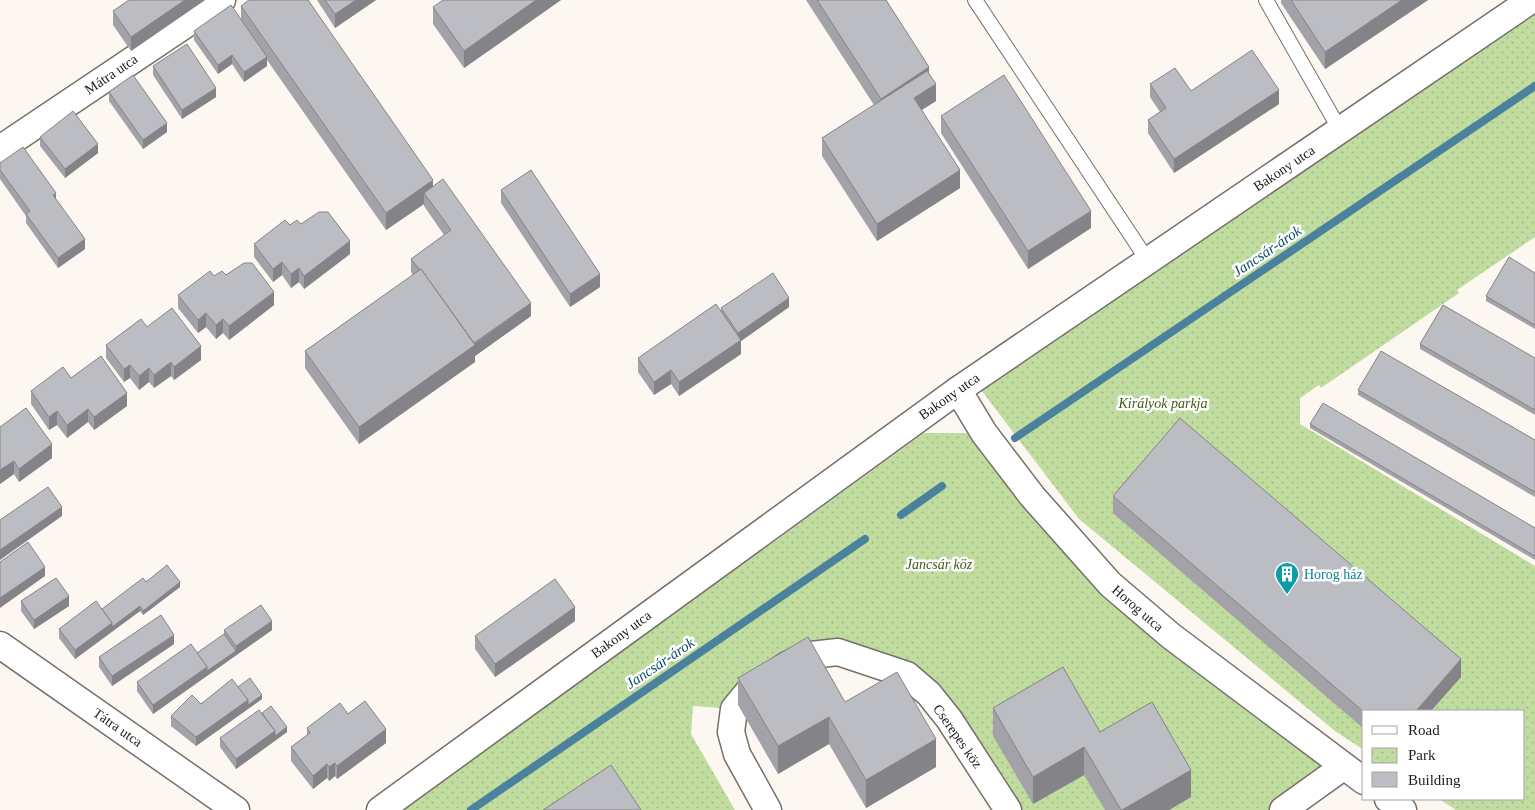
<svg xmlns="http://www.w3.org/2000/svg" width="1535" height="810" viewBox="0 0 1535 810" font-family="Georgia,serif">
  <defs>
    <pattern id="park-dots" width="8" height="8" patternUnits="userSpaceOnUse" patternTransform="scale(1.25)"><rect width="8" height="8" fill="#c0dc9e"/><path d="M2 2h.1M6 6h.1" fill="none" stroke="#a5bc88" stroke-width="1.8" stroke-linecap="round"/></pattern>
  </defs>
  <rect width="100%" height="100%" fill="#fdf7f2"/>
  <g fill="url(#park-dots)">
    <polygon points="1535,0 1535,237 1457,290 1459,293 1321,388 1319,385 1300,398 1300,424 1535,566 1535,810 1456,810 1439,799 1524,799 1524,711 1364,711 1364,750 1335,731 1079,519 966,370"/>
    <polygon points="924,433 984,433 1110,584 1343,767 1283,810 1008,810 929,694 838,652 734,709 693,706 691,734 735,810 403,810"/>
  </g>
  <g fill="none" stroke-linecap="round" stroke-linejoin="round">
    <g stroke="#4a829d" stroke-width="8">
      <polyline points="1015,438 1535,86"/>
      <polyline points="901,515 942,486"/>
      <polyline points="471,810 865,539"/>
    </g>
    <g stroke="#75706b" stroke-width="16">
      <g id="service">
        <polyline points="975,0 1148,261"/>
        <polyline points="1266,0 1340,130"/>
      </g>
    </g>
    <g stroke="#75706b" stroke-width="29">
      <g id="minor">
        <polyline points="0,149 222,0"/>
        <polyline points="958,390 984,433 1032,496 1110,584 1171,636 1364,781"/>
        <polyline points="0,645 236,810"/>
        <polyline points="1388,799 1403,810"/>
        <polyline points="380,810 958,390 1531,0"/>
        <polyline points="768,810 737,754 731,732 734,709 748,692 787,665 811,655 838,652 907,675 929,694 949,719 1008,810"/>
        <polyline points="1283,810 1343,767"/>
      </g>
    </g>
    <use href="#service" stroke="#fff" stroke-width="14"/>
    <use href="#minor" stroke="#fff" stroke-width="26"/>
  </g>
  <g fill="#a2a2a8">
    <polygon points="129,0 205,0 131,51 113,25 113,11"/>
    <polygon points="317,0 376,0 335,28"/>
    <polygon points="561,0 464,68 433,24 433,7"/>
    <polygon points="806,0 886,0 929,74 936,101 921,110 960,188 877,241 822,156 822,138 874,105"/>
    <polygon points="1281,0 1428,0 1325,69 1281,3"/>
    <polygon points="241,6 433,186 531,316 475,356 475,362 359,444 305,368 305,351 413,275 411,272 411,259 444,235 424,206 424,204 386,230 267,60 267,66 244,82 232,64 218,74 194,40 194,31 241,19"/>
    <polygon points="153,66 216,97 182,119 153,75"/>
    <polygon points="1150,84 1191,91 1279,104 1174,173 1148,133 1148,120 1160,112 1150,97"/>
    <polygon points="109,92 167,132 143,149 109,101"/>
    <polygon points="941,116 1091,228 1028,269 941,133"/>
    <polygon points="40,137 98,153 65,178 40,146"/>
    <polygon points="0,163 56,200 85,249 58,268 26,223 26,216 0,179"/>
    <polygon points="501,190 600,287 570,307 501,203"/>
    <polygon points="301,224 350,254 304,289 299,282 291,288 282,275 273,282 254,257 254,244 290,225"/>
    <polygon points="1535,273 1535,329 1486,301 1486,296"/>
    <polygon points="226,275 274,305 229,340 223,333 216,339 206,327 198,333 178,308 178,295 214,276"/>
    <polygon points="789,307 741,341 741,354 679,396 671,384 654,395 638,372 638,358 721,311 721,308"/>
    <polygon points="147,327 201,360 174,380 171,376 154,388 149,382 139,390 130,378 124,382 106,358 106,345"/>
    <polygon points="1420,344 1535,358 1535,415 1420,349"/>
    <polygon points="71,378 127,406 94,430 88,422 67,438 57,425 49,430 31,404 31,391"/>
    <polygon points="1358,390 1535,440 1535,497 1358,395"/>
    <polygon points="1310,424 1535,528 1535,560 1310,428"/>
    <polygon points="0,427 52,458 19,482 14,474 0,484"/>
    <polygon points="1113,496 1461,677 1364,711 1364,729 1113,513"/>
    <polygon points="146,582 180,587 143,615 140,611 75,659 59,638 59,629 102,609"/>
    <polygon points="21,601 69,606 34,629 21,611"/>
    <polygon points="575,621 495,677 475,649 475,636"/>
    <polygon points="224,630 272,630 153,714 137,691 137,682 197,653 224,635"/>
    <polygon points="174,644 112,686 99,667 99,657"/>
    <polygon points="738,678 845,702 936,767 866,808 829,744 778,774 738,705"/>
    <polygon points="238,687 262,699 196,746 171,726 171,716"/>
    <polygon points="993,708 1100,732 1191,797 1169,810 1105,810 1084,775 1033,804 993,736"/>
    <polygon points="262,713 287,732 236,769 220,747 220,738"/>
    <polygon points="348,714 386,743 337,779 335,776 329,781 327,778 313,789 291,761 291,747 307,735 307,728"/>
  </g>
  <g fill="#848488">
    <polygon points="185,0 205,0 131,51 131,37"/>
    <polygon points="356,0 376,0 335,28 335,14"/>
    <polygon points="536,0 561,0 464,68 464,51"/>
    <polygon points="1402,0 1428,0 1325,69 1325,52"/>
    <polygon points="232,55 232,64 218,74 218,65"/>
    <polygon points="267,57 267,66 244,82 244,72"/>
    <polygon points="929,67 929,85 881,116 881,99"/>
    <polygon points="936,84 936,101 914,115 914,98"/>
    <polygon points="216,88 216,97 182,119 182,110"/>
    <polygon points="1279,90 1279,104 1174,173 1174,159"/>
    <polygon points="167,123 167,132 143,149 143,140"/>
    <polygon points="98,144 98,153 65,178 65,169"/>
    <polygon points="960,170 960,188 877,241 877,224"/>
    <polygon points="433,180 433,197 424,193 424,204 386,230 386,213"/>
    <polygon points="56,193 56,202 53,195"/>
    <polygon points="1091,211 1091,228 1028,269 1028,251"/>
    <polygon points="85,239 85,249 58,268 58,258"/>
    <polygon points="350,241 350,254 304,289 304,276"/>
    <polygon points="282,262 282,275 273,282 273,269"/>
    <polygon points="299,268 299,282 291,288 291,274"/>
    <polygon points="600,274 600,287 570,307 570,294"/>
    <polygon points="274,292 274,305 229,340 229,326"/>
    <polygon points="789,298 789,307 741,341 741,354 679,396 679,382 738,342 738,333"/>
    <polygon points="531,303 531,316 475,356 475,362 359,444 359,427"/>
    <polygon points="206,313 206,327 198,333 198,320"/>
    <polygon points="223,319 223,333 216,339 216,325"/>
    <polygon points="201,346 201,360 174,380 174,367"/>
    <polygon points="171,362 171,376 154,388 154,375"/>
    <polygon points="130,365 130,378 124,382 124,369"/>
    <polygon points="149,368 149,382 139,390 139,376"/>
    <polygon points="671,370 671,384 654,395 654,382"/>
    <polygon points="127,393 127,406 94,430 94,417"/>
    <polygon points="88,409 88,422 67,438 67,425"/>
    <polygon points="57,411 57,425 49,430 49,417"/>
    <polygon points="52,444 52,458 19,482 19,469"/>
    <polygon points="14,461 14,474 0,484 0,470"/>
    <polygon points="62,507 62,516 0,560 0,550"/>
    <polygon points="45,567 45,576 0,608 0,598"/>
    <polygon points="180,582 180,587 143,615 143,611"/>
    <polygon points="69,596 69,606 34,629 34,620"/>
    <polygon points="140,606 140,611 75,659 75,650 112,623"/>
    <polygon points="575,607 575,621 495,677 495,664"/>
    <polygon points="272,621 272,630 153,714 153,705 207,667 236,651 236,646"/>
    <polygon points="174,635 174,644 112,686 112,676"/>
    <polygon points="1461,659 1461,677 1431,711 1416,711"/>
    <polygon points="262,695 262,699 196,746 196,737 248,700"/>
    <polygon points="829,717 829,744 778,774 778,746"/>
    <polygon points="287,727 287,732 236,769 236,759 275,731"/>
    <polygon points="386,729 386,743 337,779 337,766"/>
    <polygon points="936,739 936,767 866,808 866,780"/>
    <polygon points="1084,747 1084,775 1033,804 1033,777"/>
    <polygon points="335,763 335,776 329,781 329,767"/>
    <polygon points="327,764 327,778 313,789 313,776"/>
    <polygon points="1191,770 1191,797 1169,810 1122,810"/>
  </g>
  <g fill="#bcbcc3" stroke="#848488">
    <polygon points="129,0 185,0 131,37 113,11"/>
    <polygon points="249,0 308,0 433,180 386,213 241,6"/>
    <polygon points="325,0 356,0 335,14"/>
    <polygon points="443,0 536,0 464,51 433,7"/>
    <polygon points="817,0 886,0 929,67 881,99"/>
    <polygon points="1291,0 1402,0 1325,52"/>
    <polygon points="231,5 267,57 244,72 232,55 218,65 194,31"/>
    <polygon points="187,44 216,88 182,110 153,66"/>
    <polygon points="1252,50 1279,90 1174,159 1148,120 1166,108 1150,84 1175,68 1191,91"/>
    <polygon points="927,71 936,84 914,98 960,170 877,224 822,138"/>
    <polygon points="133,75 167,123 143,140 109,92"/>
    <polygon points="1004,75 1091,211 1028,251 941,116"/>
    <polygon points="73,111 98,144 65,169 40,137"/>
    <polygon points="23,147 56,193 53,195 85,239 58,258 26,214 30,211 0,170 0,163"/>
    <polygon points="531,170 600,274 570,294 501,190"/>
    <polygon points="443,179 531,303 474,343 421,269 420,270 411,259 451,230 424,193"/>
    <polygon points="319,212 328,212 350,241 304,276 299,268 291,274 282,262 273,269 254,244 285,220 290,225 297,220 301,224"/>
    <polygon points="1509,257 1535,273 1535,325 1486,296"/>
    <polygon points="244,263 252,263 274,292 229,326 223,319 216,325 206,313 198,320 178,295 210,271 214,276 222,271 226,275"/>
    <polygon points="421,269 475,345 359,427 305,351"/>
    <polygon points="773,273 789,298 738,333 721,308"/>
    <polygon points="716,304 741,340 679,382 671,370 654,382 638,358"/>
    <polygon points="1443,305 1535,358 1535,410 1420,344"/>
    <polygon points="172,308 201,346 174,367 171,362 154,375 149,368 139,376 130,365 124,369 106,345 141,319 147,327"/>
    <polygon points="1381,351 1535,440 1535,492 1358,390"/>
    <polygon points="101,356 127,393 94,417 88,409 67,425 57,411 49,417 31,391 63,367 71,378"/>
    <polygon points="1323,403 1535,528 1535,556 1310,424"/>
    <polygon points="26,408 52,444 19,469 14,461 0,470 0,427"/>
    <polygon points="1180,418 1461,659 1416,711 1364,712 1113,496"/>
    <polygon points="48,487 62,507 0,550 0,520"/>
    <polygon points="28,542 45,567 0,598 0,562"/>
    <polygon points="167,565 180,582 143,611 140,606 112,627 112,623 102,609 143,578 146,582"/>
    <polygon points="56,578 69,596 34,620 21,601"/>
    <polygon points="555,579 575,607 495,664 475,636"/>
    <polygon points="96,601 112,623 75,650 59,629"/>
    <polygon points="261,605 272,621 236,646 224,630"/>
    <polygon points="161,615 174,635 112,676 99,657"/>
    <polygon points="224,634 236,651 207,671 207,667 197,653"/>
    <polygon points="808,637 845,702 897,672 936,739 866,780 829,717 778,746 738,678"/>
    <polygon points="191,644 207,667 153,705 137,682"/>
    <polygon points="1063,667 1100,732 1152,702 1191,770 1122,810 1121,810 1084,747 1033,777 993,708"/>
    <polygon points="250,678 262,695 248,705 248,700 238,687"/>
    <polygon points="232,679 248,700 196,737 171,716 192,695 201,704"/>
    <polygon points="365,701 386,729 337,766 335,763 329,767 327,764 313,776 291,747 310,733 307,728 340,703 348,714"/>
    <polygon points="271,706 287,727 275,736 275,731 262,713"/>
    <polygon points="259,710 275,731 236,759 220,738"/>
    <polygon points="611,765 641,810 543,810"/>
  </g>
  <defs>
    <g id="building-pin" transform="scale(1.25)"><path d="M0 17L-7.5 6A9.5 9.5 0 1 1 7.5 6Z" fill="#0f9aa8" stroke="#fff"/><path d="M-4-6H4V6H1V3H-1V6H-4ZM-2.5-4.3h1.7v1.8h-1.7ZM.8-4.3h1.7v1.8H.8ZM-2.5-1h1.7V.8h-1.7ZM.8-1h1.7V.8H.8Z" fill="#fff"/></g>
  </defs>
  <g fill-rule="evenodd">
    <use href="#building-pin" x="1287" y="574"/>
  </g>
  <g text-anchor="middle" stroke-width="5" stroke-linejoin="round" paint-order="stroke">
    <g font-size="14" fill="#1e1c1a" stroke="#fff">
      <text transform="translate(111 74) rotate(-34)" y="5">Mátra utca</text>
      <text transform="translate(1284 168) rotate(-34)" y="5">Bakony utca</text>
      <text transform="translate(949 396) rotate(-35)" y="5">Bakony utca</text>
      <text transform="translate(1138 608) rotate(41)" y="5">Horog utca</text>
      <text transform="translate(621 634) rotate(-36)" y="5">Bakony utca</text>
      <text transform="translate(118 727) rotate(35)" y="5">Tátra utca</text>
      <text transform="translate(958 736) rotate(55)" y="5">Cserepes köz</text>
    </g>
    <g font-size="14" font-style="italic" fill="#415b13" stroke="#fff">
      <text x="1163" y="408">Királyok parkja</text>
      <text x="939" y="569">Jancsár köz</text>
    </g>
    <g font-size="14" fill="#0d838f" stroke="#fff" text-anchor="start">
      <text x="1304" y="579">Horog ház</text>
    </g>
    <g font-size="15" font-style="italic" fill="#094e69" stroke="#fff">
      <text transform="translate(1267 251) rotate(-34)" y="5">Jancsár-árok</text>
      <text transform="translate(660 663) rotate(-34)" y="5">Jancsár-árok</text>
    </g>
  </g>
  <rect x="1362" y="710" width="162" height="90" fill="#ffffff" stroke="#a5a4a3"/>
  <rect x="1372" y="726" width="25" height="8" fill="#ffffff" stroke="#a5a4a3"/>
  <text x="1408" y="735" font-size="15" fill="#1e1c1a">Road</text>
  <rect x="1372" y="748" width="25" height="15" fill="url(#park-dots)" stroke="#a5a4a3"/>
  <text x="1408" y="760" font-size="15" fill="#1e1c1a">Park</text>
  <rect x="1372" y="772" width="25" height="15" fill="#bcbcc3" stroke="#a5a4a3"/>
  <text x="1408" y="785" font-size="15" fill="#1e1c1a">Building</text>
</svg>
